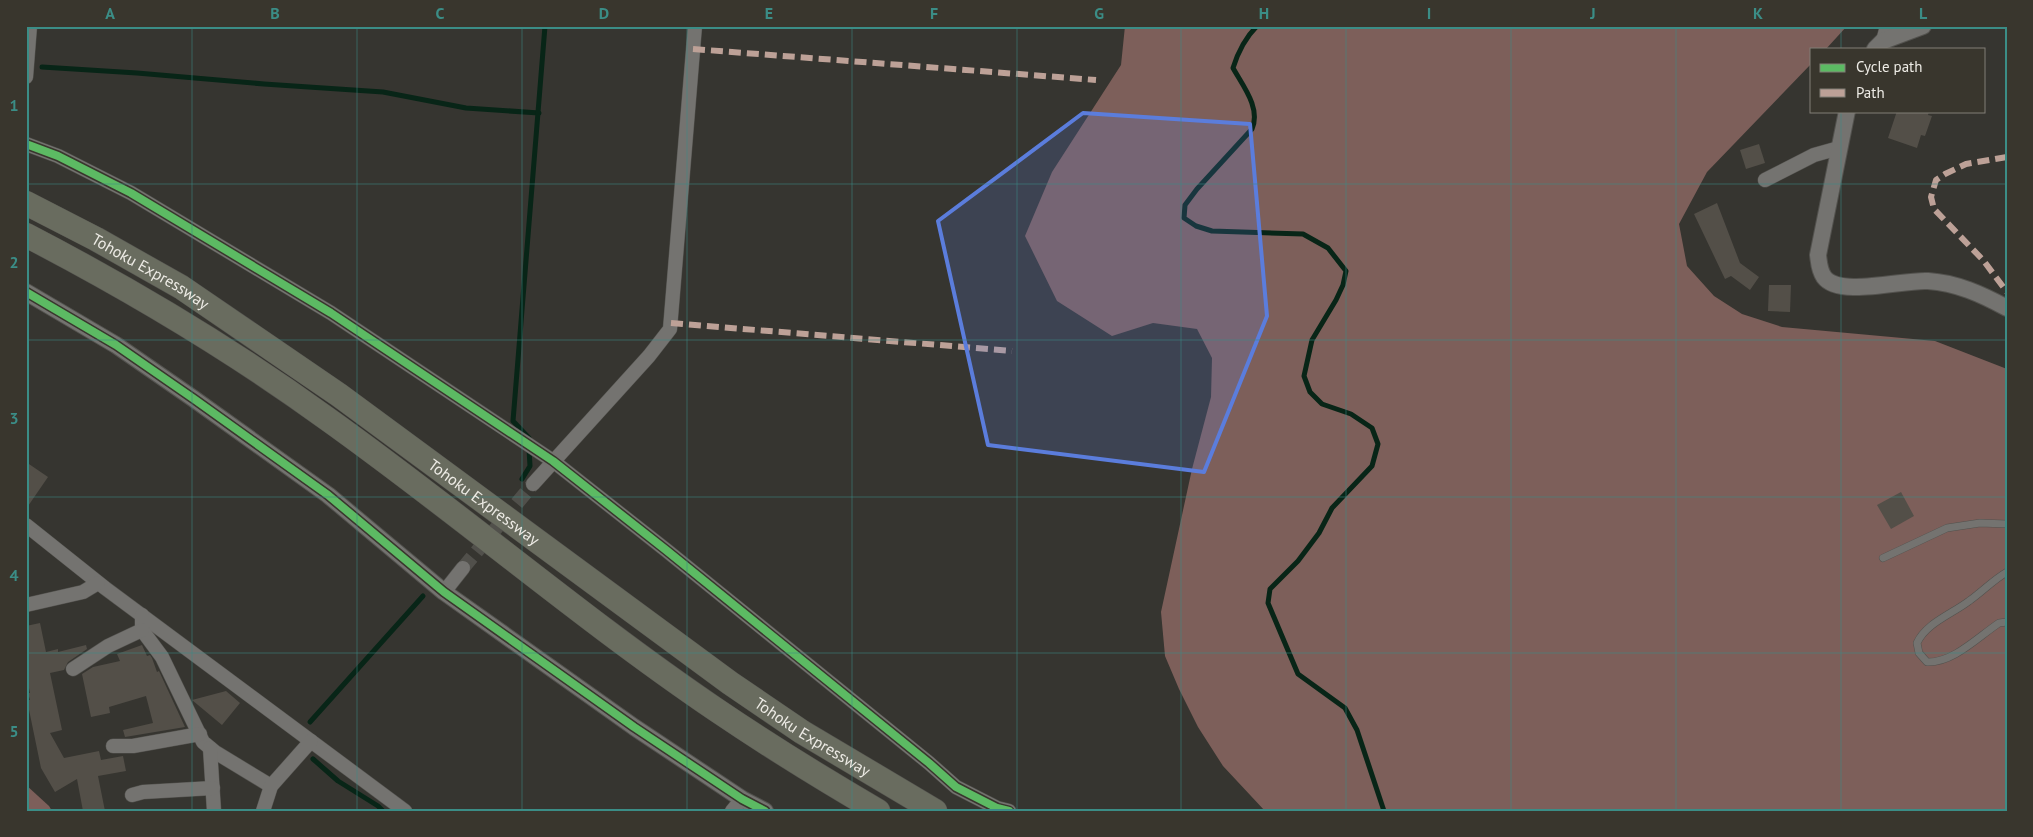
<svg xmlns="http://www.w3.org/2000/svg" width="2033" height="837" viewBox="0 0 2033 837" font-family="'PT Sans',sans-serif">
  <rect width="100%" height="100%" fill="#363530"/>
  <g fill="#7d5f5a">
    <polygon points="1125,26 1847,26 1826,49 1812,49 1812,63 1707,172 1679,224 1687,266 1714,296 1742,314 1782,327 1935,341 2007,369 2007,811 1265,811 1223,766 1198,727 1179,689 1165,656 1161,612 1192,469 1211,397 1212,358 1197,329 1153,323 1112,336 1057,301 1025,236 1052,172 1121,65"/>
    <polygon points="26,785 49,806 52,811 26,811"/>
  </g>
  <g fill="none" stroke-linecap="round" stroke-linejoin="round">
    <g stroke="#082517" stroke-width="5">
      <path d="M 1257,26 C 1245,38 1238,52 1233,68 C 1243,86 1261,108 1252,129 L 1197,189 L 1185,205 L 1184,218 L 1196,226 L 1212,231 L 1303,234 L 1328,248 L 1346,271 L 1343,285 L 1336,300 L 1312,340 L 1304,376 L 1310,392 L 1322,404 L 1351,414 L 1372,428 L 1378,444 L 1372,466 L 1332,508 L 1319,533 L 1298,561 L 1270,589 L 1268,603 L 1298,674 L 1345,708 L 1357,730 L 1384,811"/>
      <polyline points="42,67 137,73 264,84 383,92 466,108 539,113"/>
      <polyline points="529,440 529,438 513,421 545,26"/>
      <polyline points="522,479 530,466 529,449"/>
      <polyline points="310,722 423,596"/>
      <polyline points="313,759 338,781 378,806 383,811"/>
    </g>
  </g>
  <g fill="#534f48">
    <polygon points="1897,111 1929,111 1928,115 1932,116 1925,136 1921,135 1917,148 1888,138"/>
    <polygon points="1759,144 1765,163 1746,169 1740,150"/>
    <polygon points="1717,203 1740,263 1759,277 1750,290 1731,276 1725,279 1694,214"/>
    <polygon points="1769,285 1791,285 1790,312 1768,311"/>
    <polygon points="26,462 48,477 26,509"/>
    <polygon points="1901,492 1914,516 1891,529 1877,505"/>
    <polygon points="40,623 46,652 58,649 58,652 86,645 87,649 68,662 64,670 50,673 62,730 50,733 64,758 99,751 101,760 123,756 126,771 98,776 105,811 83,811 77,779 55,792 41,768 27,700 30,700 28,693 30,693 26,674 26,626"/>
    <polygon points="142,645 147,656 150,655 152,658 157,672 159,671 185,727 125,737 123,730 153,723 146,696 109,707 110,713 91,717 82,674 93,667 120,661 117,654"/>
    <polygon points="226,691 240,703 222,725 192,700"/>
  </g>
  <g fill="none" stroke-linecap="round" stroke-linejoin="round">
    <polyline stroke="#51504b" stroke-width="14" stroke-dasharray="14 7" stroke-linecap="butt" points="463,568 533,484"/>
    <g stroke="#53524e" stroke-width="8">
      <g id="service">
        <polyline points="1883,558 1947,528 1980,523 2007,524"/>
        <path d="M 2007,572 C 1993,580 1982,592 1969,601 C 1952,614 1926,623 1917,643 L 1919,653 L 1927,662 C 1953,663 1978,637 1999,623 L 2007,622"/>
      </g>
    </g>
    <g stroke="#53524e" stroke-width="15">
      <g id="minor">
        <polyline points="1883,41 1887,26"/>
        <polyline points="26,77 30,26"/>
        <polyline points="26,144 58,156 131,193 331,313 553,461 666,550 929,763 956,787 997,808 1009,811"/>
        <polyline points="1765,180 1814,155 1839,148"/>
        <polyline points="533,484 649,356 670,329 695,26"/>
        <polyline points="26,525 105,588 405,811"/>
        <polyline points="444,592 463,568"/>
        <polyline points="26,605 83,592 98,583"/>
        <polyline points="142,615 142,630 162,657 203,742 215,752 271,786"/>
        <polyline points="73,669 108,646 142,630"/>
        <polyline points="113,746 133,746 200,734"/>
        <polyline points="210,748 214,811"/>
        <polyline points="132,795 143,792 213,788"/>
        <polyline points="263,811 271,786 311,741"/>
        <polyline points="732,811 742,799"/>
      </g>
    </g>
    <g stroke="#53524e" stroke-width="18">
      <g id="tertiary">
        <polyline points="1875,49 1883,41 1923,26"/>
        <path d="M 1847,111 L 1818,255 C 1819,262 1819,270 1824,277 C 1839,298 1905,279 1928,281 C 1957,283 1981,294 2007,308"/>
        <polyline points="26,292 116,345 194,399 328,495 444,592 634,727 742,799 765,811"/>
      </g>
    </g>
    <g stroke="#53524e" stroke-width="25">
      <g id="motorway">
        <path id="s1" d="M 26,203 L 96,239 L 181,287 L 339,395 L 730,683 L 802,732 L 935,811"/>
        <path d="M 26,235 C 130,289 231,349 326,418 C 458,512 581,618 715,709 C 768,745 823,779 878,811"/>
      </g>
    </g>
    <use href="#service" stroke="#747370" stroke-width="7"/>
    <use href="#minor" stroke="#747370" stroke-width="14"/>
    <use href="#tertiary" stroke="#747370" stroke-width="16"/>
    <use href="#motorway" stroke="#696c5f" stroke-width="24"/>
    <g stroke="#bda197" stroke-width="6" stroke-dasharray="12 6" stroke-linecap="butt">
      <polyline points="693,49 1096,80"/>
      <polyline points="2007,157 1966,164 1945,174 1936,180 1931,197 1934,209 1983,260 2007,292"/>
      <polyline points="671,323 1012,351"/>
    </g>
    <g stroke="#39362d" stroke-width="11">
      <g id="cycleway">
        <polyline points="26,144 58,156 131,193 331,313 553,461 666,550 929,763 956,787 997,808 1009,811"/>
        <polyline points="26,292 116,345 194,399 328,495 444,592 634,727 742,799 765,811"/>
      </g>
    </g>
    <use href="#cycleway" stroke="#5cba63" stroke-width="8"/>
  </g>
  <path fill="#5b7ddc" fill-opacity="0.2" stroke="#5b7ddc" stroke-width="4" stroke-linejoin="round" d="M 1083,113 L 1250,124 L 1267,316 L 1204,472 L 988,445 L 938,221 Z"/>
  <path fill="none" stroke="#3b8d86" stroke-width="1" stroke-opacity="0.55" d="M 192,26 L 192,811M 357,26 L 357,811M 522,26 L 522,811M 687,26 L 687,811M 852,26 L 852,811M 1017,26 L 1017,811M 1181,26 L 1181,811M 1346,26 L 1346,811M 1511,26 L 1511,811M 1676,26 L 1676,811M 1841,26 L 1841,49M 1841,111 L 1841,811M 26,184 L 2007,184M 26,340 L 2007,340M 26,497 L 2007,497M 26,653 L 2007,653"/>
  <g text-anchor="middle" stroke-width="4.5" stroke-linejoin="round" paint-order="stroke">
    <g font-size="16" fill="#edebe5" stroke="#39362d">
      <text dy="6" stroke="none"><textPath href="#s1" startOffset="142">Tohoku Expressway</textPath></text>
      <text dy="6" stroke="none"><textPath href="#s1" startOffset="548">Tohoku Expressway</textPath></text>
      <text dy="6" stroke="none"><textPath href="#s1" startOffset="952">Tohoku Expressway</textPath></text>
    </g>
  </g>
  <rect width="2033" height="837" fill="none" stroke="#39362d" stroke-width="55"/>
  <rect x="1810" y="48" width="175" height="65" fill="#39362d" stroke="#817e77"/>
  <rect x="1820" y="64" width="25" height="8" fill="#5cba63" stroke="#817e77"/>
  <text x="1856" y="72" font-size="15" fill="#edebe5">Cycle path</text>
  <rect x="1820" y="89" width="25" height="8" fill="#bda197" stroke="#817e77"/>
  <text x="1856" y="98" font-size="15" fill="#edebe5">Path</text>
  <rect x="28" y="28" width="1978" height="782" fill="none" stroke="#3b8d86" stroke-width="2"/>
  <g font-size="16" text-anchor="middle" font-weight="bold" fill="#3b8d86">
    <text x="110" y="19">A</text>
    <text x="275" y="19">B</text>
    <text x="440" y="19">C</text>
    <text x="604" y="19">D</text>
    <text x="769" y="19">E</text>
    <text x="934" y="19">F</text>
    <text x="1099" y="19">G</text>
    <text x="1264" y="19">H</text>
    <text x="1429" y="19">I</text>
    <text x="1593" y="19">J</text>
    <text x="1758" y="19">K</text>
    <text x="1923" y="19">L</text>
    <text x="14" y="111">1</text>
    <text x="14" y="268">2</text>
    <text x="14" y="424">3</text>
    <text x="14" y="581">4</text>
    <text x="14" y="737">5</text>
  </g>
</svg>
